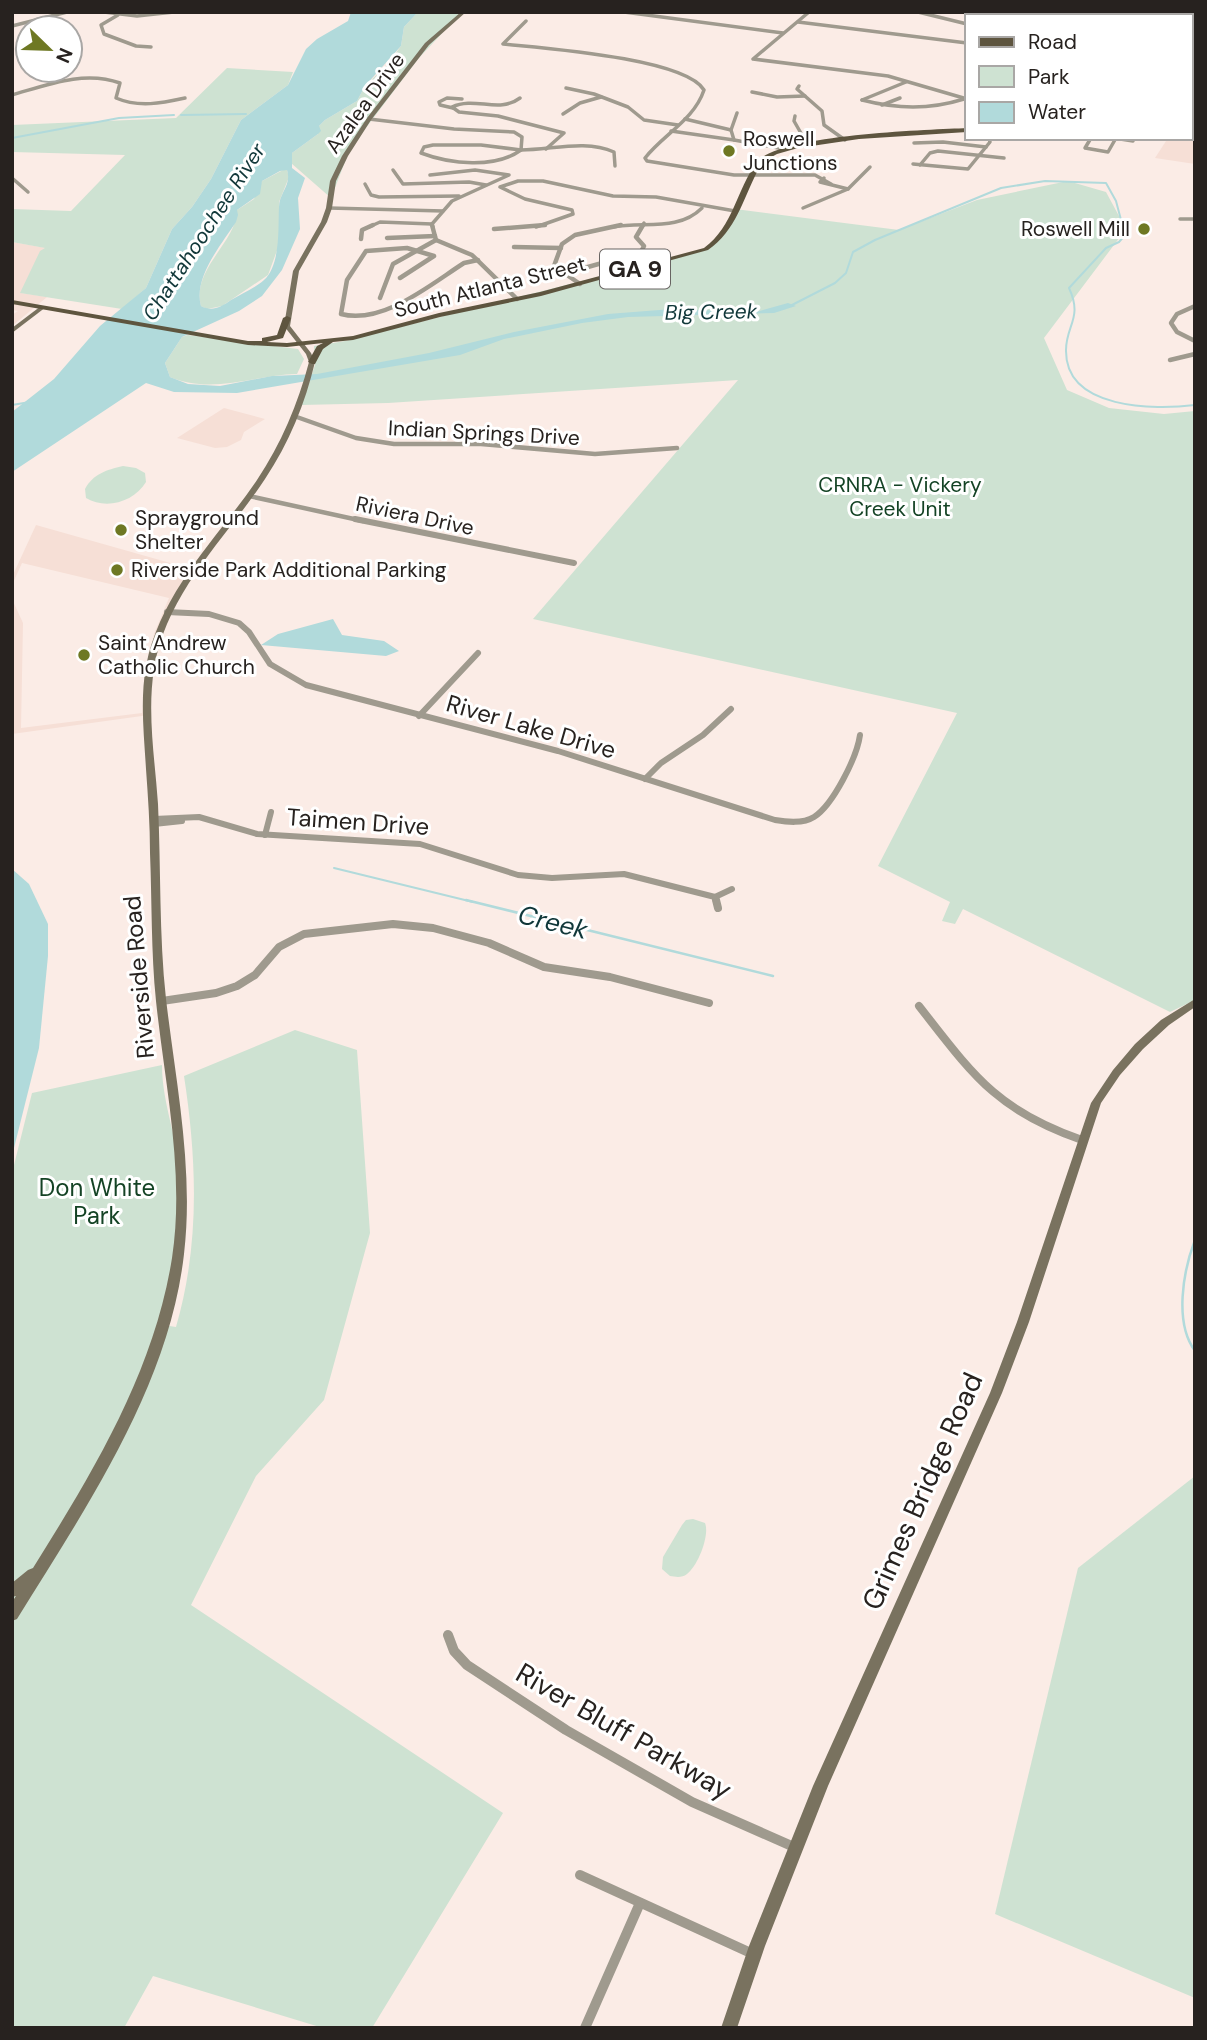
<svg xmlns="http://www.w3.org/2000/svg" width="1207" height="2040" viewBox="0 0 1207 2040" font-family="'DM Sans',sans-serif">
  <rect width="100%" height="100%" fill="#fbece6"/>
  <g fill="#f6dfd6">
    <polygon points="1168,138 1195,141 1195,164 1155,158"/>
    <polygon points="12,242 46,248 21,293 47,297 12,326 12,315 18,311 12,310"/>
    <polygon points="224,408 265,419 244,432 241,440 227,447 215,448 177,438"/>
    <polygon points="36,525 188,568 159,637 150,683 149,715 12,734 12,599 23,623 21,728 142,713 154,634 169,598 22,563 12,585 12,577"/>
  </g>
  <g fill="#cee2d2">
    <polygon points="418,12 462,12 418,59 350,149 331,198 291,163 292,153 318,134 319,126 325,120 357,101 365,86 386,66 401,46 404,27"/>
    <polygon points="227,68 293,72 288,85 241,120 211,179 192,207 172,229 146,288 122,309 20,293 40,251 45,248 12,242 12,209 71,211 125,155 12,152 12,125 176,118"/>
    <path d="M 283,170 L 287,170 L 289,177 L 279,202 L 279,245 L 268,275 L 222,306 L 207,309 L 201,306 C 191,269 237,242 237,210 L 254,199 L 262,181 Z"/>
    <polygon points="1068,181 1106,192 1126,229 1044,338 1067,390 1109,408 1164,414 1195,411 1195,1000 1170,1012 963,909 955,924 942,921 950,902 878,866 957,713 533,619 738,380 388,403 301,405 315,365 314,346 345,341 704,250 717,240 735,209 899,230 977,200"/>
    <path d="M 188,335 L 298,349 L 304,359 L 297,374 C 253,375 213,395 170,377 L 165,363 L 182,337 Z"/>
    <path d="M 123,466 L 136,468 L 145,473 L 146,482 C 134,502 106,510 86,498 L 85,489 C 93,474 106,470 123,466 Z"/>
    <path d="M 295,1030 L 357,1050 L 370,1233 L 324,1400 L 256,1476 L 191,1605 L 503,1813 L 372,2028 L 323,2028 L 153,1976 L 124,2028 L 12,2028 L 12,1173 L 32,1093 L 162,1065 C 162,1105 179,1142 181,1181 C 184,1228 170,1279 163,1325 L 176,1327 C 200,1244 197,1161 184,1076 Z"/>
    <polygon points="1195,1476 1195,1998 995,1914 1078,1568"/>
    <path d="M 693,1519 L 705,1523 C 710,1535 698,1566 687,1574 C 682,1578 676,1577 670,1576 L 662,1569 L 663,1557 L 682,1525 L 686,1520 Z"/>
  </g>
  <g fill="#b1dadb" fill-rule="evenodd">
    <path d="M 351,12 L 418,12 L 404,27 L 401,46 L 365,86 L 357,101 L 325,120 L 319,126 L 321,131 L 318,134 L 292,153 L 292,168 L 305,178 L 298,198 L 300,229 L 282,270 L 262,296 L 239,311 L 182,337 L 165,363 L 170,377 L 188,384 L 220,386 L 272,376 L 317,374 L 429,353 L 514,332 L 608,314 L 672,309 L 756,312 L 788,303 L 796,306 L 774,313 L 628,317 L 582,323 L 504,339 L 460,355 L 237,393 L 174,392 L 146,383 L 12,472 L 12,412 L 54,379 L 100,326 L 146,288 L 172,229 L 192,207 L 211,179 L 241,120 L 288,85 L 306,49 L 317,39 L 348,21 ZM 287,170 C 292,185 279,193 279,207 C 278,226 281,265 264,280 C 255,288 241,294 231,300 C 221,307 212,312 201,306 C 193,278 221,245 236,222 L 238,215 L 237,210 L 260,194 L 262,181 L 280,171 Z"/>
    <polygon points="333,619 342,635 384,641 399,651 386,656 261,645 278,634"/>
    <polygon points="12,869 29,884 48,924 48,956 39,1048 12,1156"/>
  </g>
  <g fill="none" stroke-linecap="round" stroke-linejoin="round">
    <g stroke="#b1dadb" stroke-width="2">
      <polyline points="181,115 246,114"/>
      <polyline points="12,138 119,118 174,115"/>
      <path d="M 790,306 L 835,283 L 846,273 L 853,252 L 875,240 L 1001,188 L 1045,181 L 1106,183 L 1116,201 L 1125,235 L 1119,242 L 1106,248 L 1069,288 C 1083,318 1066,325 1066,350 C 1065,410 1155,410 1195,405"/>
      <polyline points="12,405 30,402"/>
      <polyline points="334,868 473,902"/>
    </g>
    <g stroke="#b1dadb" stroke-width="2.5">
      <polyline points="466,900 773,976"/>
      <path d="M 1195,1240 C 1183,1271 1174,1323 1195,1351"/>
    </g>
    <g stroke="#9f9a8e" stroke-width="3.5">
      <polyline points="104,12 137,16 174,12"/>
      <polyline points="624,12 783,33"/>
      <polyline points="809,12 753,59 888,76 967,99"/>
      <polyline points="918,12 967,24"/>
      <polyline points="1131,12 1165,16"/>
      <polyline points="118,15 101,25 104,34 136,46 151,47"/>
      <polyline points="1191,20 1195,20"/>
      <path d="M 526,21 L 503,44 C 541,48 685,58 704,90 C 694,120 664,134 645,158 L 647,161 L 734,175 L 815,175 L 831,184"/>
      <polyline points="798,22 967,43"/>
      <polyline points="12,26 67,12"/>
      <polyline points="1191,43 1195,43"/>
      <polyline points="799,86 797,89 822,111 824,125 845,140"/>
      <polyline points="566,88 594,94 628,107 644,120 678,125"/>
      <polyline points="752,92 777,97 805,96"/>
      <path d="M 12,95 C 47,85 84,70 120,83 L 116,98 C 139,108 162,103 185,98"/>
      <path d="M 520,98 C 499,114 475,96 452,107 L 459,112 L 498,116 L 564,133 L 546,149"/>
      <path d="M 862,100 C 897,109 929,110 964,99"/>
      <polyline points="862,100 906,82"/>
      <polyline points="882,105 900,98"/>
      <polyline points="453,108 440,105 439,102 447,98 462,99"/>
      <polyline points="1191,108 1195,108"/>
      <polyline points="737,113 731,130 734,140 784,149"/>
      <polyline points="563,114 580,103 601,97"/>
      <polyline points="795,116 794,121 802,135 814,144"/>
      <path d="M 369,119 L 454,129 L 514,132 L 522,137 L 521,150 C 552,150 585,139 614,152 L 615,166"/>
      <polyline points="685,119 731,130"/>
      <polyline points="671,131 734,140"/>
      <polyline points="1091,138 1085,148 1108,152 1116,138"/>
      <polyline points="1114,138 1133,141"/>
      <polyline points="914,143 943,142 986,147"/>
      <path d="M 433,145 L 481,145 L 521,150 C 495,169 450,164 421,153 L 424,147 Z"/>
      <polyline points="913,164 968,169 990,142 989,138"/>
      <polyline points="920,165 930,153 938,151 1004,158"/>
      <polyline points="393,170 403,184 469,182 486,185"/>
      <polyline points="430,175 475,170 509,175 452,201 432,224"/>
      <polyline points="12,178 28,192"/>
      <polyline points="824,178 820,182 848,189"/>
      <polyline points="365,184 371,195 379,197 459,196"/>
      <polyline points="329,208 443,211"/>
      <polyline points="803,208 848,189 870,167"/>
      <polyline points="1180,219 1195,219"/>
      <polyline points="432,224 433,227"/>
      <polyline points="369,227 380,222 432,224"/>
      <polyline points="536,227 573,214 572,210 525,199 500,187 518,181 543,181 613,196 656,197 735,211"/>
      <path d="M 613,227 C 643,221 678,232 702,208"/>
      <polyline points="642,227 644,223"/>
    </g>
    <g stroke="#9f9a8e" stroke-width="4.5">
      <polyline points="432,225 436,240 472,255 517,299"/>
      <polyline points="494,229 545,225"/>
      <polyline points="387,238 435,236"/>
      <polyline points="361,239 362,230 373,225"/>
      <polyline points="514,247 561,248"/>
      <polyline points="563,274 641,252 644,246 636,237 643,225"/>
      <path d="M 400,278 L 434,256 L 407,248 L 366,251 L 347,280 L 341,314 C 383,325 431,284 464,263 L 478,260"/>
      <polyline points="580,284 554,266 562,244 575,235 621,225"/>
      <polyline points="380,298 393,264 436,240"/>
      <polyline points="1195,306 1177,314 1171,323 1177,332 1195,341"/>
      <polyline points="1170,360 1195,354"/>
      <polyline points="294,416 356,438 394,444 481,444 595,454 677,448"/>
      <polyline points="249,496 363,521"/>
    </g>
    <g stroke="#9f9a8e" stroke-width="6">
      <polyline points="355,519 574,563"/>
      <path d="M 167,612 L 209,614 L 239,623 L 249,632 L 270,664 L 306,685 L 558,751 L 775,820 C 787,822 803,824 814,817 C 833,805 857,757 860,735"/>
      <polyline points="419,716 478,653"/>
      <polyline points="645,779 661,763 703,735 731,709"/>
      <polyline points="154,819 199,817 257,834 420,844 518,875 552,878 624,874 715,897"/>
      <polyline points="154,824 182,821"/>
      <polyline points="265,835 271,812"/>
      <polyline points="716,902 715,897 732,889"/>
    </g>
    <g stroke="#9f9a8e" stroke-width="8">
      <polyline points="716,900 718,908"/>
      <polyline points="162,1001 216,993 237,986 255,975 279,947 304,934 393,924 433,928 489,943 544,967 610,977 709,1003"/>
      <path d="M 919,1006 C 973,1075 996,1110 1082,1140"/>
    </g>
    <g stroke="#9f9a8e" stroke-width="10">
      <polyline points="448,1635 454,1651 467,1665 566,1730 692,1802 794,1847"/>
      <polyline points="580,1875 753,1954"/>
      <polyline points="585,2028 640,1903"/>
    </g>
    <g fill="#79725f" fill-rule="evenodd">
      <path d="M 461,12 L 466,12 L 429,45 L 371,120 L 348,156 L 336,181 L 332,208 L 327,222 L 299,271 L 290,326 L 311,353 L 315,362 C 305,404 289,443 265,479 C 224,541 166,593 154,669 C 147,714 155,760 158,804 C 161,869 159,935 166,999 C 176,1084 194,1169 184,1254 C 169,1387 85,1509 17,1619 L 12,1621 L 12,1602 L 16,1596 L 12,1597 L 12,1583 L 28,1570 L 33,1568 C 93,1472 154,1372 172,1258 C 185,1173 165,1086 156,1001 C 151,952 152,902 150,853 C 150,825 148,797 146,769 C 144,735 140,700 146,666 C 161,591 216,540 257,480 C 281,444 298,404 309,362 L 306,354 L 284,326 L 293,271 L 321,222 L 326,208 L 330,181 L 342,156 L 367,118 L 425,43 Z"/>
      <polygon points="41,306 46,307 12,333 12,328"/>
      <polygon points="1195,999 1195,1007 1169,1025 1143,1049 1120,1075 1101,1103 1029,1322 1002,1393 828,1786 765,1946 737,2028 721,2028 749,1946 813,1786 990,1393 1017,1322 1091,1103 1113,1070 1135,1044 1161,1020"/>
    </g>
    <g fill="#5e553f" fill-rule="evenodd">
      <path d="M 967,128 L 967,132 L 859,139 L 798,148 L 777,154 L 764,161 L 758,170 C 743,199 736,231 708,250 L 541,296 L 440,317 L 353,340 L 333,342 L 323,349 L 315,364 L 312,364 L 308,362 L 317,346 L 323,343 L 287,347 L 248,345 L 12,304 L 12,300 L 248,341 L 262,341 L 262,338 L 277,335 L 283,318 L 287,316 L 291,318 L 283,338 L 267,342 L 287,343 L 353,336 L 439,313 L 540,292 L 704,248 C 734,226 736,190 757,162 C 780,134 928,130 967,128 Z"/>
      <polygon points="1191,136 1195,136 1195,140 1189,139"/>
    </g>
  </g>
  <g fill="#6e7823" stroke="#fff" stroke-width="2.5">
    <circle cx="729" cy="151" r="7"/>
    <circle cx="1144" cy="229" r="7"/>
    <circle cx="121" cy="530" r="7"/>
    <circle cx="117" cy="570" r="7"/>
    <circle cx="84" cy="655" r="7"/>
  </g>
  <g text-anchor="middle" stroke-width="6" stroke-linejoin="round" paint-order="stroke">
    <g font-size="21" fill="#27221f" stroke="#fff">
      <text transform="translate(365 103) rotate(-54)" y="7">Azalea Drive</text>
      <text transform="translate(490 287) rotate(-14)" y="7">South Atlanta Street</text>
      <text transform="translate(484 433) rotate(3)" y="7">Indian Springs Drive</text>
      <text transform="translate(415 516) rotate(12)" y="7">Riviera Drive</text>
    </g>
    <g font-size="21" fill="#27221f" stroke="#fff" text-anchor="start">
      <text x="743" y="146">Roswell<tspan x="743" dy="24">Junctions</tspan></text>
      <text x="1130" y="236" text-anchor="end">Roswell Mill</text>
      <text x="135" y="525">Sprayground<tspan x="135" dy="24">Shelter</tspan></text>
      <text x="131" y="577">Riverside Park Additional Parking</text>
      <text x="98" y="650">Saint Andrew<tspan x="98" dy="24">Catholic Church</tspan></text>
    </g>
    <g font-size="21" font-style="italic" fill="#103739" stroke="#fff">
      <text transform="translate(204 232) rotate(-57)" y="7">Chattahoochee River</text>
      <text transform="translate(711 312) rotate(-1)" y="7">Big Creek</text>
    </g>
    <g font-size="21" fill="#144325" stroke="#fff">
      <text x="900" y="492">CRNRA - Vickery<tspan x="900" dy="24">Creek Unit</tspan></text>
    </g>
    <rect fill="#fff" stroke="#686462" stroke-width="2" x="600" y="249.5" width="70" height="39" rx="5"/>
    <g font-size="23" font-weight="bold" fill="#27221f">
      <text x="635" y="277">GA 9</text>
    </g>
    <g font-size="24" fill="#27221f" stroke="#fff">
      <text transform="translate(531 727) rotate(16)" y="8">River Lake Drive</text>
      <text transform="translate(358 822) rotate(4)" y="8">Taimen Drive</text>
      <text transform="translate(139 977) rotate(-95)" y="8">Riverside Road</text>
    </g>
    <g font-size="24" fill="#144325" stroke="#fff">
      <text x="97" y="1196">Don White<tspan x="97" dy="28">Park</tspan></text>
    </g>
    <g font-size="26" font-style="italic" fill="#103739" stroke="#fff">
      <text transform="translate(553 922) rotate(14)" y="9">Creek</text>
    </g>
    <g font-size="28" fill="#27221f" stroke="#fff">
      <text transform="translate(922 1491) rotate(-66)" y="10">Grimes Bridge Road</text>
      <text transform="translate(624 1731) rotate(30)" y="10">River Bluff Parkway</text>
    </g>
  </g>
  <rect width="1207" height="2040" fill="none" stroke="#27221f" stroke-width="28"/>
  <rect x="965" y="14" width="228" height="126" fill="#ffffff" stroke="#a9a7a5" stroke-width="2"/>
  <rect x="979" y="37" width="35" height="10" fill="#5e553f" stroke="#a9a7a5" stroke-width="2"/>
  <text x="1028" y="49" font-size="21" fill="#27221f">Road</text>
  <rect x="979" y="66" width="35" height="21" fill="#cee2d2" stroke="#a9a7a5" stroke-width="2"/>
  <text x="1028" y="84" font-size="21" fill="#27221f">Park</text>
  <rect x="979" y="102" width="35" height="21" fill="#b1dadb" stroke="#a9a7a5" stroke-width="2"/>
  <text x="1028" y="119" font-size="21" fill="#27221f">Water</text>
  <g transform="translate(49 49) rotate(113)"><circle r="33" fill="#ffffff" stroke="#a9a7a5" stroke-width="2"/>
  <path d="M0-5L12 26L0 18L-12 26Z" fill="#6e7823"/>
  <text y="-10" font-size="19" font-weight="bold" text-anchor="middle" fill="#27221f">N</text>
  </g>
</svg>
